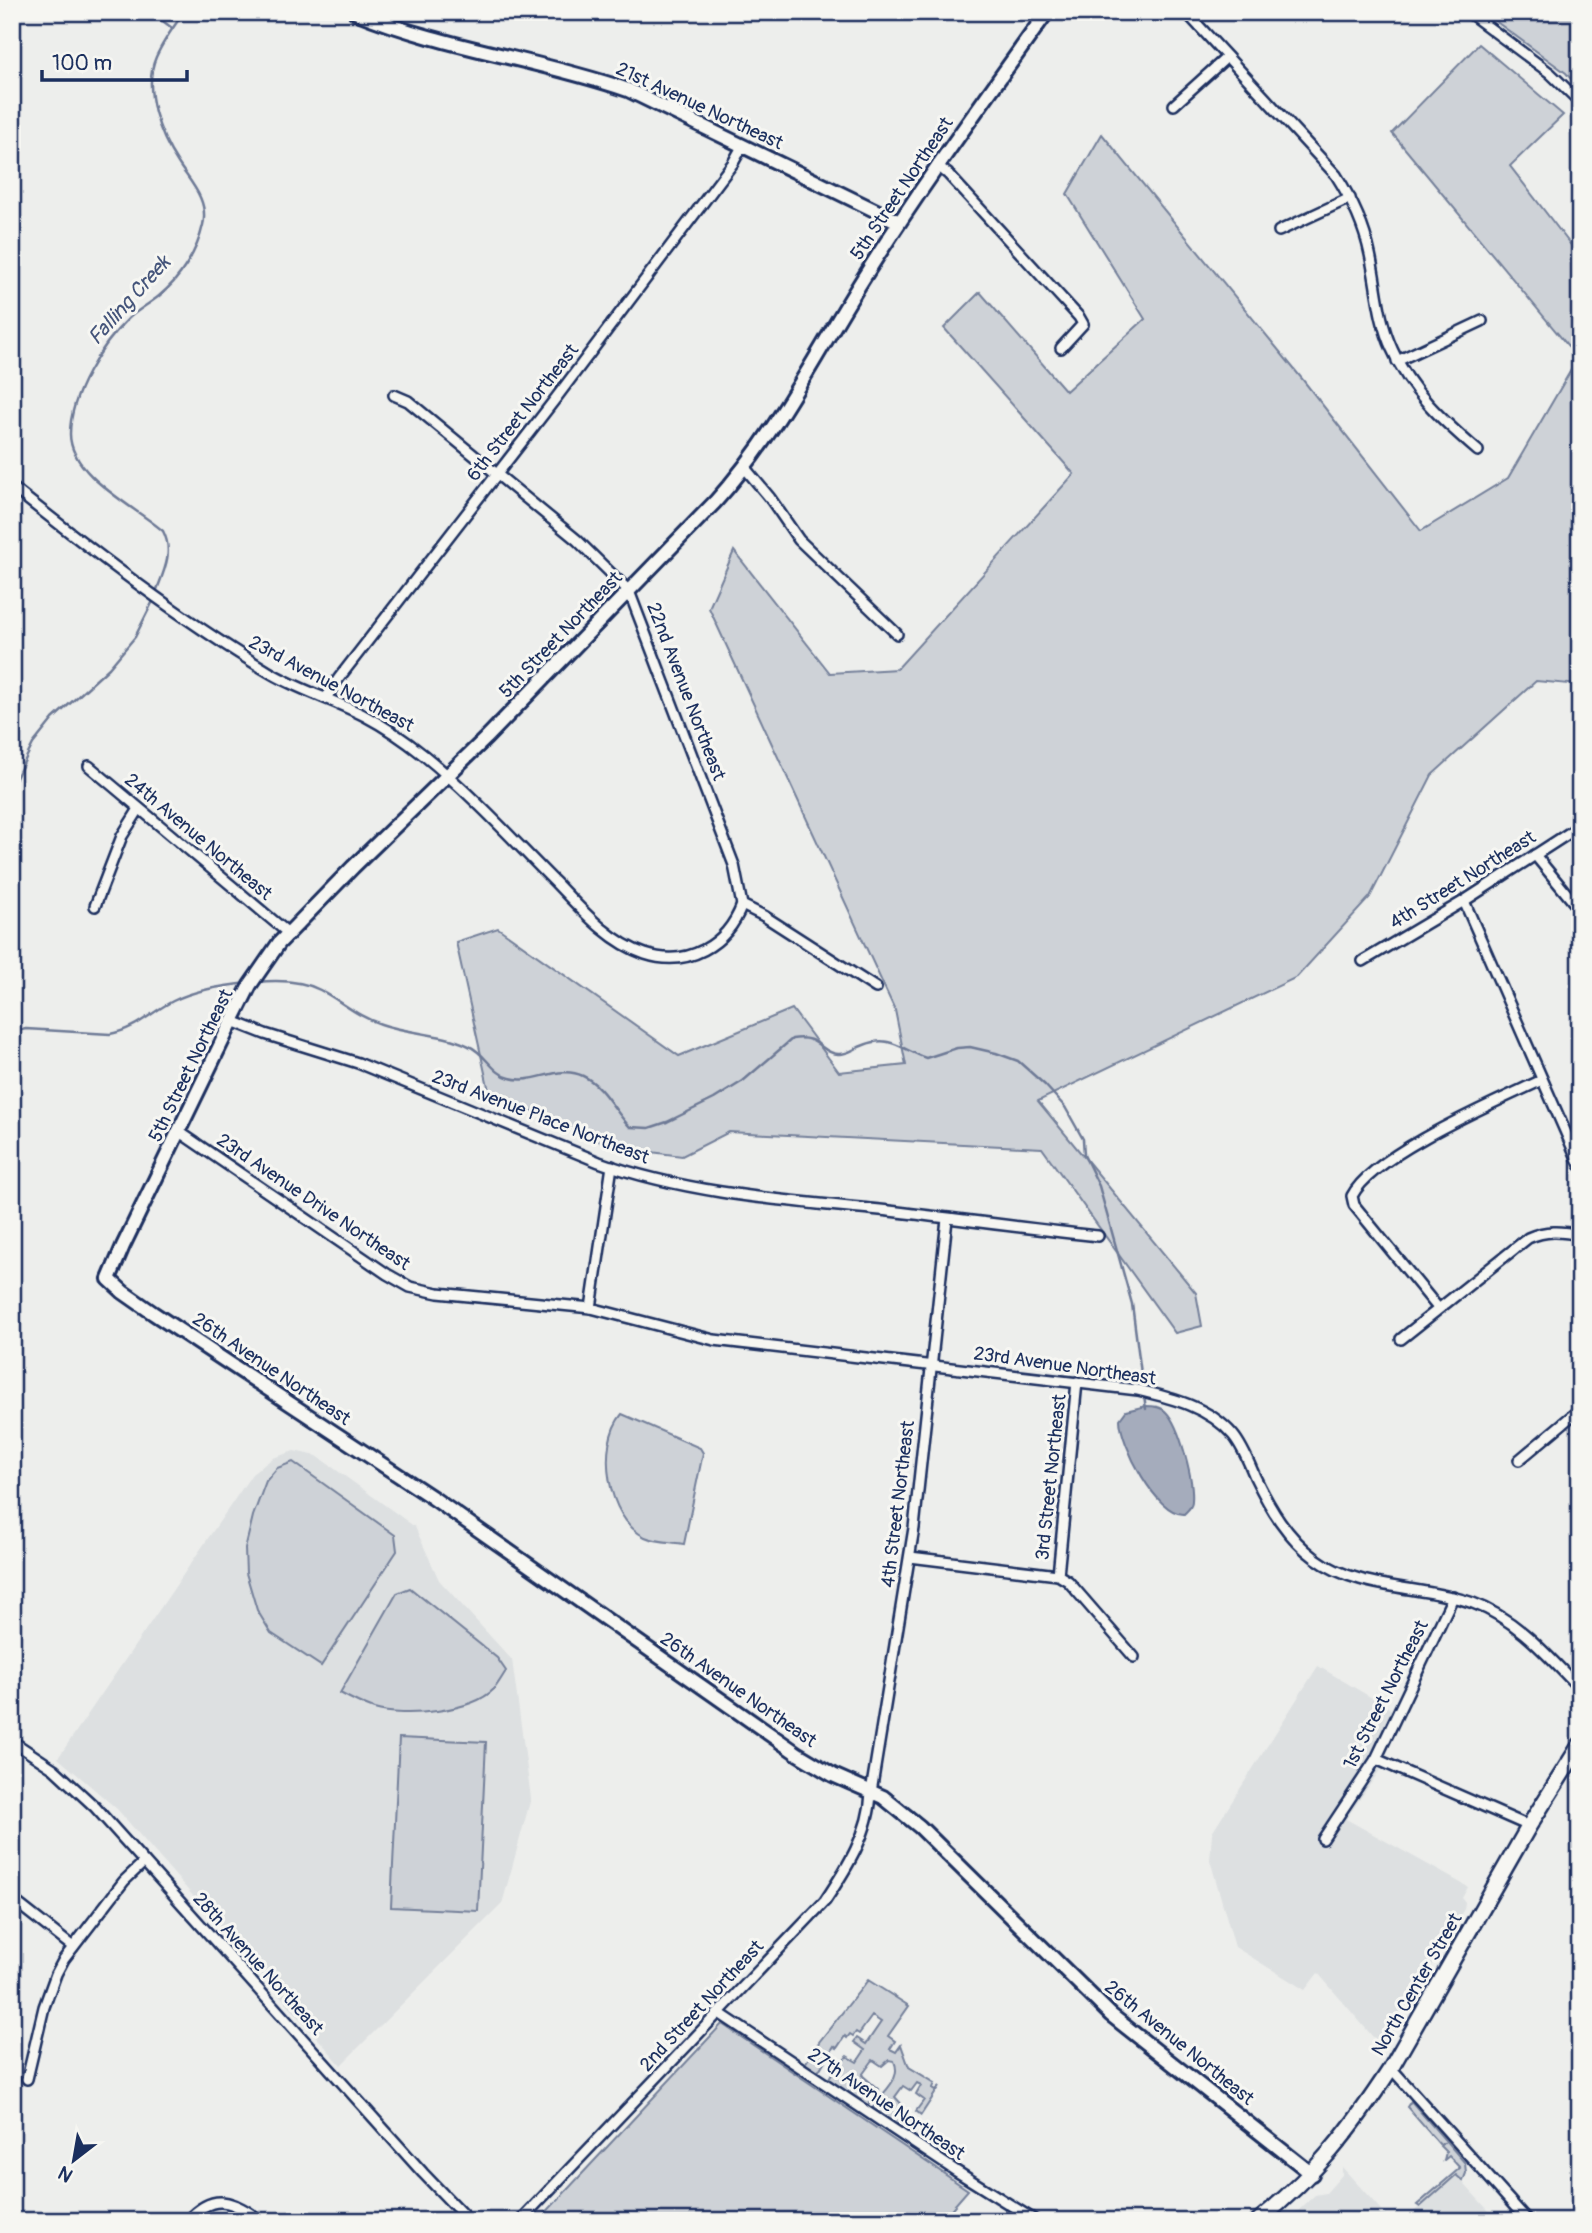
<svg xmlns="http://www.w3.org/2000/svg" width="1592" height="2233" viewBox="0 0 1592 2233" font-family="Pangolin,sans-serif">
  <rect width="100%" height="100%" fill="#edeeec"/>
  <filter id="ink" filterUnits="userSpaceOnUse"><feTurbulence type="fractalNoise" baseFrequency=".0143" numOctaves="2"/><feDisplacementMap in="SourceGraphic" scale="14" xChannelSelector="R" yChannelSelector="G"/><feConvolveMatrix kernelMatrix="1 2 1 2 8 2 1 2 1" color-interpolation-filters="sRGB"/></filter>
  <g filter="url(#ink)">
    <g fill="#dde0e1">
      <polygon points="294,1451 317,1456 415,1527 439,1580 512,1660 531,1798 502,1904 341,2065 117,1809 58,1758 252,1474 273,1458"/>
      <polygon points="1318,1666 1394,1711 1370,1764 1380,1770 1346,1819 1468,1887 1462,1898 1465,1902 1464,1909 1390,2036 1385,2040 1378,2040 1373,2037 1318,1973 1305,1990 1235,1947 1210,1860 1212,1833"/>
      <polygon points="1342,2167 1391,2221 1287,2221 1315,2195 1326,2193 1342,2175"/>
      <polygon points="1456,2175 1498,2221 1403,2221"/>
    </g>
    <g fill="#ced2d7" stroke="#74809a" stroke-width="2">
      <polygon points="1483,12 1580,12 1580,90 1566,73"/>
      <polygon points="1479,44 1563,115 1510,166 1580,257 1580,685 1536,681 1432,775 1370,897 1297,977 1038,1101 1196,1293 1202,1326 1175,1333 1042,1148 729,1132 682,1156 612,1147 489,1091 456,942 498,928 679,1056 792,1009 839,1072 906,1065 895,1010 709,608 734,551 830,673 897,669 1074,474 944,328 980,292 1066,391 1145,319 1067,194 1102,134 1303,380 1421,531 1508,478 1578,358 1392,133"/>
      <path d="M 622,1414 L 700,1448 L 703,1453 L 684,1544 C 672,1542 656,1542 645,1537 C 607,1519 596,1445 622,1414 Z"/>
      <polygon points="293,1462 395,1535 397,1551 321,1666 271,1633 257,1610 246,1573 245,1549 253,1516 266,1481 277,1468"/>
      <path d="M 410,1588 L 497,1658 L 506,1671 C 502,1677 498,1684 494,1689 C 472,1712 404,1718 374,1709 C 363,1705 351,1699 340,1693 L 397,1593 Z"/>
      <polygon points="399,1738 486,1742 478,1911 391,1907"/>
      <path d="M 868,1980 L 909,2006 L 888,2036 L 895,2041 L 890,2049 L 896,2052 L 901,2045 L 909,2067 L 935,2083 L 933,2088 L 936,2090 L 940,2086 L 921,2115 L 916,2111 L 924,2100 L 916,2094 L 921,2085 L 917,2083 L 911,2091 L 903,2086 L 895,2097 L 908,2111 L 896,2126 L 872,2110 C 880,2092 903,2081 894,2061 L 889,2060 L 882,2066 L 873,2060 L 862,2075 L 879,2090 L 867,2106 L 828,2080 L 838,2063 L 841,2064 L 847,2056 L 857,2062 L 865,2050 L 854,2042 L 857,2038 L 866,2044 L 881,2022 L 872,2016 L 859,2034 L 856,2032 L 853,2036 L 850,2034 L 847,2038 L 845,2036 L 837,2048 L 834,2046 L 818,2072 L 805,2064 L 819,2042 Z"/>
      <polygon points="722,2024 968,2190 941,2221 538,2221"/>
      <polygon points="1411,2101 1465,2163 1466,2173 1463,2181 1456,2175 1420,2207 1417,2205 1460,2168 1449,2156 1444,2160 1446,2152 1440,2146 1443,2143 1439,2144 1407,2107"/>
    </g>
    <path fill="#a5acbc" stroke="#6e7a96" stroke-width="2" d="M 1146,1406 C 1152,1406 1161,1406 1166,1412 C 1180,1426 1194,1481 1192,1501 C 1192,1507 1188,1510 1184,1514 C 1156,1515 1120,1443 1120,1419 L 1126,1411 Z"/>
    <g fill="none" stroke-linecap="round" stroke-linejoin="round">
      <g stroke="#6e7a96" stroke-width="2.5">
        <polyline points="151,12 172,28"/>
        <path d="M 156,592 C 164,571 174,552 163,531 C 136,507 70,476 70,434 C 70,395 101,345 129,318 C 138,310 149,304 159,296 C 180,279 197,252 203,225 C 209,200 190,182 178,163 C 160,136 142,89 156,57 C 163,41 174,26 184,12"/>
        <polyline points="12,786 33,744 53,719 109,668 135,637 154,599"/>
        <path d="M 257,982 C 278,980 301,980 320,990 C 341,1001 358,1017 381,1024 C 409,1034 442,1033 469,1046 C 485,1053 493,1074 510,1078 C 534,1085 558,1064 583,1076 C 604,1086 614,1111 630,1127 L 649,1128 L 667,1122 L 714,1099 L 743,1081 L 792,1039 C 819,1034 820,1053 838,1054 C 847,1055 855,1048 864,1045 C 891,1034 902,1050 926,1058 L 957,1048 L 970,1047 L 996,1053 L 1018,1061 L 1045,1085 L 1065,1107 L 1083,1139 L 1084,1155 L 1099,1186 L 1132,1304 L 1143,1389"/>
        <path d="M 12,1032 L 26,1029 L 110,1034 C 135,1030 151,1012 173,1001 C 195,990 222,986 247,983"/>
        <polyline points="1144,1395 1146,1409"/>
      </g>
      <g stroke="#1b2f5e" stroke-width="14">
        <g id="street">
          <path d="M 1186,12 L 1336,175 C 1352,200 1364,225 1370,254 C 1377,285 1378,319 1392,349 C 1410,391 1443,421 1478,451"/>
          <polyline points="1468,12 1550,73 1580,102"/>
          <polyline points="1174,105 1227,57"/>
          <polyline points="938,166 948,174 1079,317 1083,324 1061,348"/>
          <polyline points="1279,231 1350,198"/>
          <polyline points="1397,361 1482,321"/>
          <polyline points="394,395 408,401 577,540 629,591 734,865 742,905 764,916 876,988"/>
          <polyline points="745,468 770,498 799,540 897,634"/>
          <path d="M 12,487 C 94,552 179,618 269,672 C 299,690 334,700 365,716 C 407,738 443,770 477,803 C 504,829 529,856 555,882 C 581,909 609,942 645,954 C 688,968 727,945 742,905"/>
          <polyline points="326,698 339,678 556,398 733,163 743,145"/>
          <polyline points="89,766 288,933"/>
          <polyline points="1535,855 1580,910"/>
          <polyline points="1464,901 1580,1165"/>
          <polyline points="95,906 122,836 139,809"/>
          <polyline points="1363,961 1464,901 1580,826"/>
          <path d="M 232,1021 L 265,1034 L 358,1063 L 599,1162 C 685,1193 779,1200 870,1209 C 946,1217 1022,1228 1098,1236"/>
          <path d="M 178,1131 L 387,1274 L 410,1287 L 438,1293 L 591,1308 L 714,1340 L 1138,1390 C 1172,1398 1209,1407 1233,1435 C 1243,1447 1249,1463 1255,1477 C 1270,1508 1287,1537 1315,1558 C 1359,1591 1422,1585 1473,1603 C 1517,1619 1548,1656 1580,1689"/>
          <polyline points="591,1308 612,1166"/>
          <path d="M 1438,1308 L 1354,1205 L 1352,1196 C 1373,1154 1498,1101 1542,1080"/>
          <path d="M 1401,1339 L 1528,1238 C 1546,1230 1561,1231 1580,1235"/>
          <polyline points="1519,1460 1580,1409"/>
          <polyline points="910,1557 1058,1575 1068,1581 1134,1657"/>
          <polyline points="1058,1575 1077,1382"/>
          <polyline points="12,1741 54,1769 95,1807 423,2173 469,2221"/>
          <polyline points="1376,1759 1529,1826"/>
          <polyline points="1323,1839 1376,1759 1453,1597"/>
          <polyline points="12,1899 73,1947"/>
          <polyline points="719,2013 956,2171 1036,2221"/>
          <polyline points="1391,2068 1528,2221"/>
          <polyline points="27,2079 44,2007 56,1974 64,1959 124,1881 144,1862"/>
          <path d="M 187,2221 C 214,2191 233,2201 261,2221"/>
          <path d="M 520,2221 L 825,1901 C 847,1868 870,1832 871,1792 L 914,1528 L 947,1219"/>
        </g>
      </g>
      <g stroke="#1b2f5e" stroke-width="18">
        <g id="secondary">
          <path d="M 355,12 C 443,48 538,59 628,90 L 899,222"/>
          <path d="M 1047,12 C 986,98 924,182 868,271 C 818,349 778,433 715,502 L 486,738 L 353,867 L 279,943 L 250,985 L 232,1021 L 123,1246 L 109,1279 L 123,1292 L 153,1313 L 433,1498 L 798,1754 L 833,1775 L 883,1797 L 920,1827 L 1111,2015 L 1312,2174"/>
        </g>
      </g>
      <g stroke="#1b2f5e" stroke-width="19">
        <path id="primary" d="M 1258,2221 C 1317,2173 1350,2131 1391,2068 L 1529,1826 L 1580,1745"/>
      </g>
      <use href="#street" stroke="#f6f6f2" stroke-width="9"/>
      <use href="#secondary" stroke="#f6f6f2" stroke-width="12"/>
      <use href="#primary" stroke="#f6f6f2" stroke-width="14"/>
    </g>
  </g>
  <g text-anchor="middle" stroke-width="6" stroke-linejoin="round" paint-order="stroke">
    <g font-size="19" fill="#1b2f5e" stroke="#f6f6f2">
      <text transform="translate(700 105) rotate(25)" y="7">21st Avenue Northeast</text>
      <text transform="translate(901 188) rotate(-56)" y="7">5th Street Northeast</text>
      <text transform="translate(522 412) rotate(-52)" y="7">6th Street Northeast</text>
      <text transform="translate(560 634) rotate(-46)" y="7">5th Street Northeast</text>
      <text transform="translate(332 683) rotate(28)" y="7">23rd Avenue Northeast</text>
      <text transform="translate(687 691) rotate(69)" y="7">22nd Avenue Northeast</text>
      <text transform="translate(199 836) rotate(40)" y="7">24th Avenue Northeast</text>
      <text transform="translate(1462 879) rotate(-32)" y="7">4th Street Northeast</text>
      <text transform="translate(190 1065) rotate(-64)" y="7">5th Street Northeast</text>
      <text transform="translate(541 1116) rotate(21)" y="7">23rd Avenue Place Northeast</text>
      <text transform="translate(314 1201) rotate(34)" y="7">23rd Avenue Drive Northeast</text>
      <text transform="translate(1065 1365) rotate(8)" y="7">23rd Avenue Northeast</text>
      <text transform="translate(272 1368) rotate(34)" y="7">26th Avenue Northeast</text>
      <text transform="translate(1050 1477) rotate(-84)" y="7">3rd Street Northeast</text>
      <text transform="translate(897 1504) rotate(-83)" y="7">4th Street Northeast</text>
      <text transform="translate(739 1689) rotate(35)" y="7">26th Avenue Northeast</text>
      <text transform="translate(1385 1694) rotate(-63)" y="7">1st Street Northeast</text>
      <text transform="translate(259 1963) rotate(48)" y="7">28th Avenue Northeast</text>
      <text transform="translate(1416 1984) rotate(-60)" y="7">North Center Street</text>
      <text transform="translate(701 2005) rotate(-47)" y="7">2nd Street Northeast</text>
      <text transform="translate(1180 2042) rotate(39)" y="7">26th Avenue Northeast</text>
      <text transform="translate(887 2103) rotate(34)" y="7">27th Avenue Northeast</text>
    </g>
    <g font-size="21" font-style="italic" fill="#44547a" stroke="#f6f6f2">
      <text transform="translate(129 300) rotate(-48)" y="7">Falling Creek</text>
    </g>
  </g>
  <rect width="1592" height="2233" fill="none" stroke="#f6f6f2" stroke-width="42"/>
  <rect x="21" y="21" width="1550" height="2191" fill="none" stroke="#1b2f5e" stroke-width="2.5" filter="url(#ink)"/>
  <g transform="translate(74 2160) rotate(211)" stroke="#f6f6f2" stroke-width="5" paint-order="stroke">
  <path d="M0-5L12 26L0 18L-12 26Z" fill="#1b2f5e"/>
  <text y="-10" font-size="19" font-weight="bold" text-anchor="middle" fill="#1b2f5e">N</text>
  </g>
  <path d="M42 70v10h145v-10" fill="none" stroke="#1b2f5e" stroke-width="3.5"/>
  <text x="52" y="70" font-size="21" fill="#1b2f5e" stroke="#f6f6f2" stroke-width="5" paint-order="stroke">100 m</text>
</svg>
